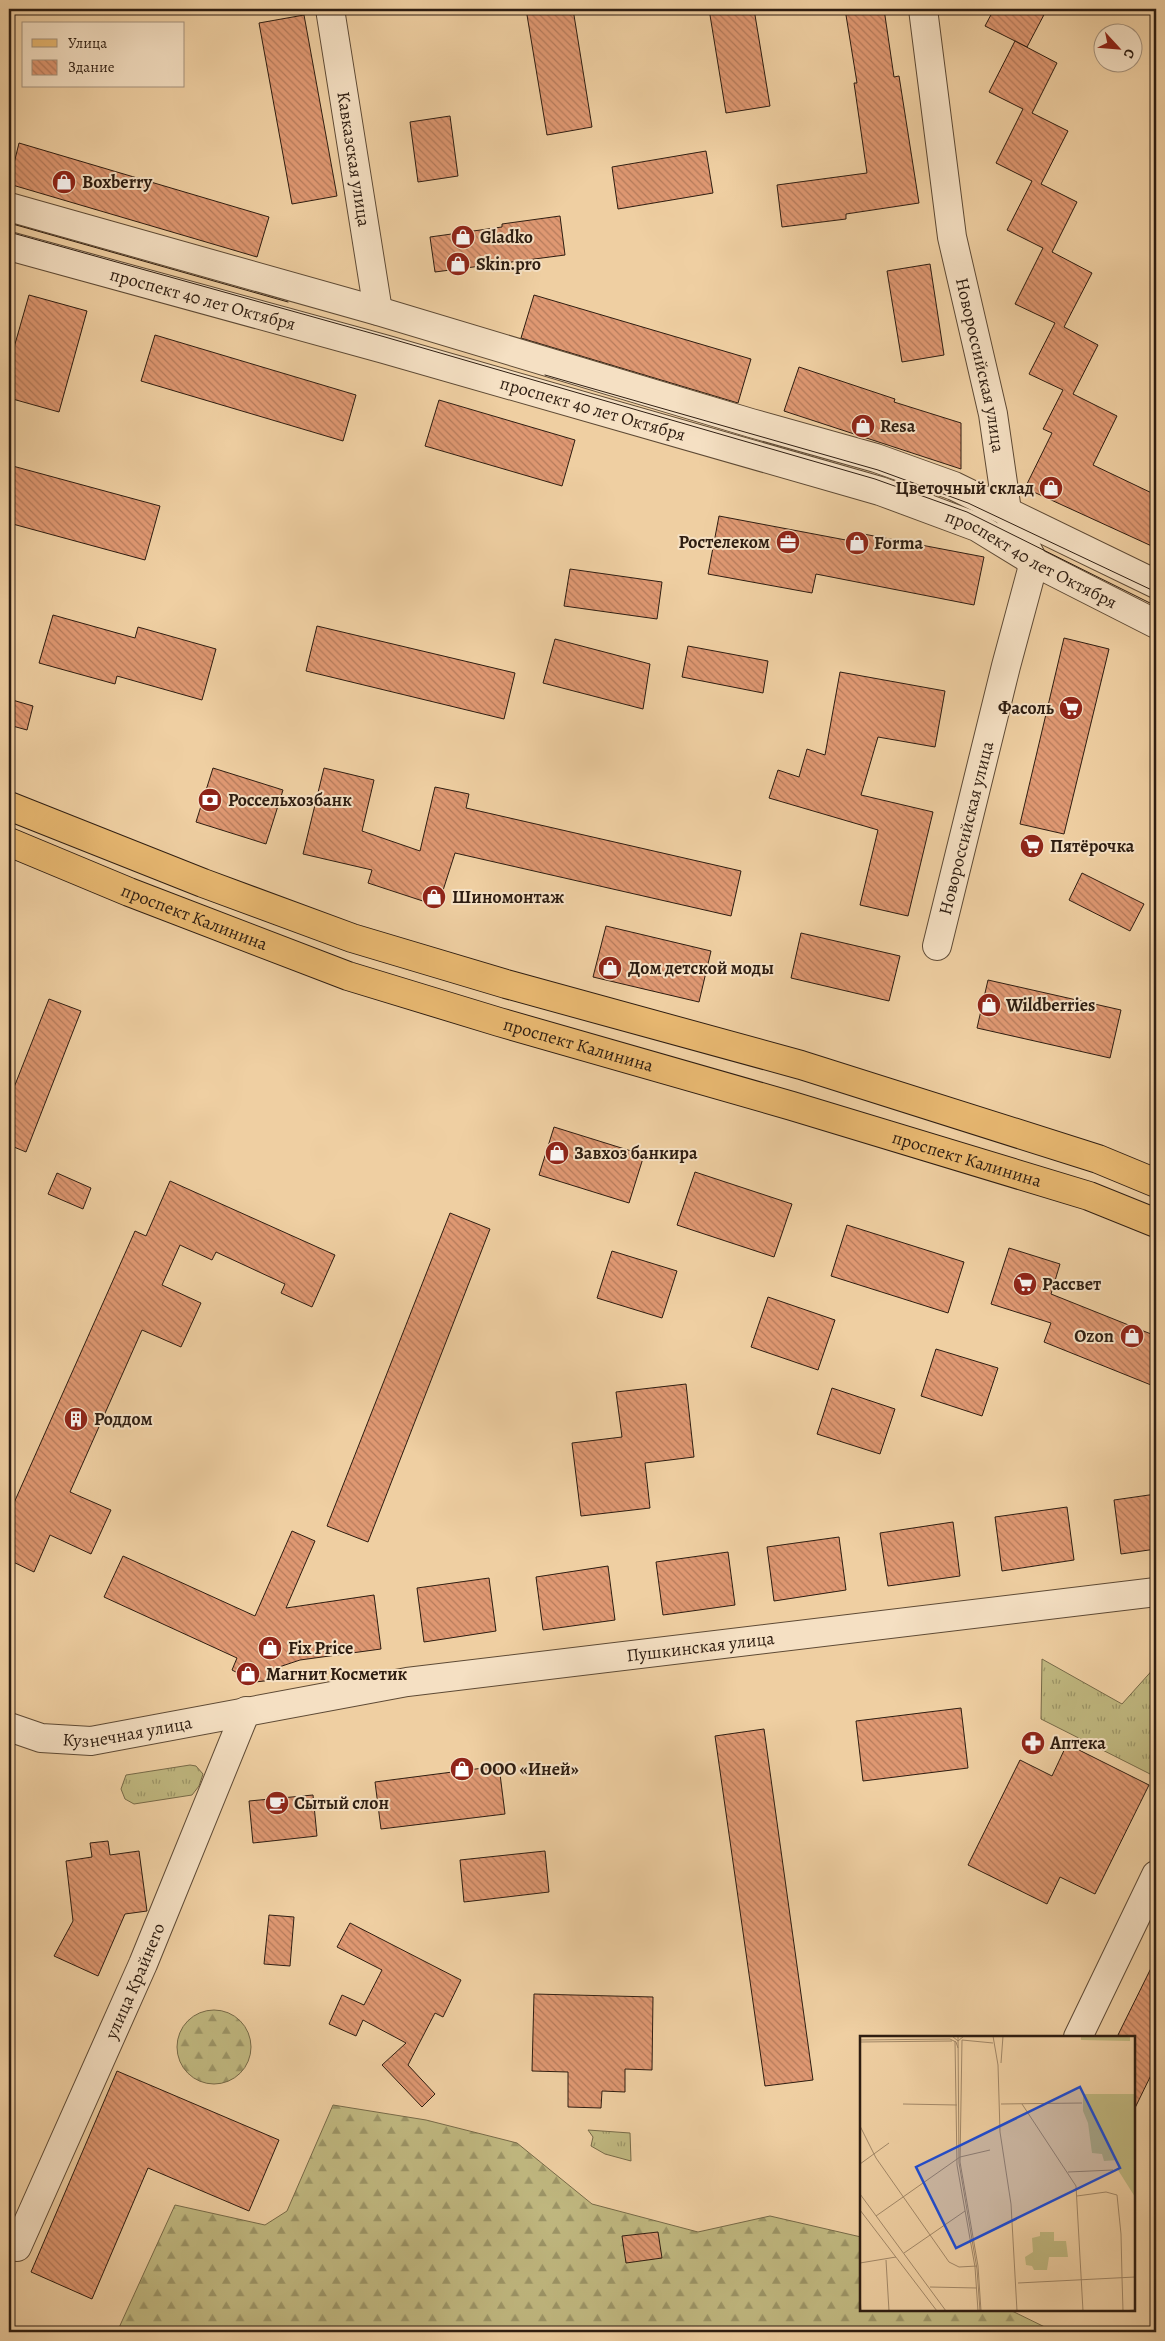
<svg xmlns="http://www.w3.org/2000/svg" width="1165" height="2341" viewBox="0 0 1165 2341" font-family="Alegreya,serif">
  <defs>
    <pattern id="grass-tufts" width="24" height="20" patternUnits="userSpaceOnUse" patternTransform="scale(1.25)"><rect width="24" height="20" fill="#c0b880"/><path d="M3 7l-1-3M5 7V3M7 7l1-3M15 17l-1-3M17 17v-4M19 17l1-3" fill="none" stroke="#9c9567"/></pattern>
    <pattern id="forest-firs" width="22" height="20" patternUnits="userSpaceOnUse" patternTransform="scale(1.25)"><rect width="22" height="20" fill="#c0b880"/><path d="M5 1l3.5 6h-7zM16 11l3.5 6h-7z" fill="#9c9567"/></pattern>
    <pattern id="building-back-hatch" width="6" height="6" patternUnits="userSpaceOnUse" patternTransform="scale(1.25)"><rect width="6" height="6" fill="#df9872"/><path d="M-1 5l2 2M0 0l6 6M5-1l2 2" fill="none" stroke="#b57b5c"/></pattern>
  </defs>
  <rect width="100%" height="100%" fill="#efcfa2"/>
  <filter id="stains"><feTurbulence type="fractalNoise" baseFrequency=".004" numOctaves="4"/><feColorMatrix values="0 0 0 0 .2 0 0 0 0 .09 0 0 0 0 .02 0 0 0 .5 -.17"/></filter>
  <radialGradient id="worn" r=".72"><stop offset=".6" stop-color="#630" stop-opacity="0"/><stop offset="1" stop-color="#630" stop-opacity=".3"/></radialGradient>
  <g fill="url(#grass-tufts)" stroke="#776a48">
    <polygon points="1042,1659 1122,1704 1156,1666 1156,1777 1041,1719"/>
    <polygon points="190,1765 196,1766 203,1774 199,1786 192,1795 134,1804 125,1799 121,1789 126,1775"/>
    <polygon points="588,2130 630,2133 631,2161 605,2154 591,2146 593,2137"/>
  </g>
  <g fill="url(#forest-firs)" stroke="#776a48">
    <circle cx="214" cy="2047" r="37"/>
    <polygon points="333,2105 426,2120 517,2143 592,2204 698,2232 770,2216 861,2237 861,2310 1010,2310 1055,2332 117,2332 175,2205 265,2225 287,2211"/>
  </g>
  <g fill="url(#building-back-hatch)" stroke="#2e1d11">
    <polygon points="526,9 573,9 592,127 547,135"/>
    <polygon points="709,9 754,9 770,106 726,113"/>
    <polygon points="845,9 884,9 894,77 899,76 919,203 846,214 846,219 782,227 777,185 867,173 854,83 857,83"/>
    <polygon points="994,9 1047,9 1027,47 985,26"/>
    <polygon points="304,15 337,196 292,204 259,23"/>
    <polygon points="1015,41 1057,63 1032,113 1068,131 1041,184 1077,202 1052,252 1092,273 1064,327 1098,345 1073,394 1117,416 1093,465 1156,495 1156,548 1025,488 1052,433 1043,429 1063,390 1029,374 1055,323 1015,304 1043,248 1007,230 1032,181 996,163 1023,109 989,92"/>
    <polygon points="450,116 458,176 418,182 410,122"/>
    <polygon points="19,143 269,217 257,257 9,184"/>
    <polygon points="706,151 713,193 618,209 612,167"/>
    <polygon points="560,216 565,255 435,272 430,237 502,227 502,224"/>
    <polygon points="930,264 944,355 902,362 887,271"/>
    <polygon points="29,295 87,311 59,412 9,398 9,365"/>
    <polygon points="534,295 751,359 738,403 521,338"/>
    <polygon points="155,335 356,395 343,441 141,381"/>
    <polygon points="799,367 895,399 894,402 961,423 961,469 784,411"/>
    <polygon points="439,400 575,440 562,486 425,446"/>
    <polygon points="9,465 160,506 145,560 9,523"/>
    <polygon points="719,516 851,541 853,532 984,557 974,605 816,574 812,593 708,574"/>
    <polygon points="570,569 662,582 657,619 564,606"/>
    <polygon points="53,615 135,638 138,627 216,649 202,700 117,676 115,684 39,663"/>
    <polygon points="317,626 515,673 504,719 306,671"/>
    <polygon points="1064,638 1109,649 1064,834 1020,824"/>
    <polygon points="555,639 650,664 643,709 543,683"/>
    <polygon points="688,646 768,661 763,693 682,677"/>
    <polygon points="840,672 945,691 935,747 878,737 861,795 933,812 908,916 860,905 878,830 769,798 778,770 799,777 807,749 825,755"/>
    <polygon points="9,699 33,706 27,730 9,725"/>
    <polygon points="213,768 283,790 266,844 196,822"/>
    <polygon points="324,768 374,780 362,831 420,851 435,787 469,794 466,808 741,871 731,916 455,853 438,906 368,883 372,870 303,854"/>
    <polygon points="1082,873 1144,904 1130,931 1069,900"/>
    <polygon points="606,926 711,951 699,1002 593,977"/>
    <polygon points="801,933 900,956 889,1001 791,978"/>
    <polygon points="988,980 1121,1010 1110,1058 977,1028"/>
    <polygon points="49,999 81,1011 26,1152 9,1145 9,1100"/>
    <polygon points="554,1127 644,1155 629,1203 539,1175"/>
    <polygon points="695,1172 792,1204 774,1257 677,1225"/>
    <polygon points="57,1173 91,1188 83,1209 48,1194"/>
    <polygon points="170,1181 335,1255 312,1307 281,1293 285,1284 216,1252 212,1260 180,1245 162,1285 201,1303 181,1347 142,1330 70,1492 111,1510 91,1554 50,1535 34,1572 9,1560 9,1514 135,1231 146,1236"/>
    <polygon points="450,1213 490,1229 368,1542 327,1526"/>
    <polygon points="847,1225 964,1262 948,1313 831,1276"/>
    <polygon points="1009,1248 1060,1264 1051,1294 1156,1336 1156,1387 1044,1342 1051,1323 991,1304"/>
    <polygon points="612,1251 677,1271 662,1318 597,1298"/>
    <polygon points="768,1297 835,1320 818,1370 751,1347"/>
    <polygon points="936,1349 998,1368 982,1416 921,1396"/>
    <polygon points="686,1384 694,1457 645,1463 650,1508 581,1516 572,1443 622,1437 616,1392"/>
    <polygon points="832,1388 895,1409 880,1454 817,1434"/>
    <polygon points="1156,1494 1156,1549 1121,1554 1114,1500"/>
    <polygon points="1067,1507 1074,1560 1002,1571 995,1517"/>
    <polygon points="953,1522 960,1576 888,1586 880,1533"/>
    <polygon points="292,1531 315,1541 286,1608 374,1595 381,1649 300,1660 279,1667 279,1674 273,1680 255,1682 232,1670 237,1658 104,1597 123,1556 255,1616"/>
    <polygon points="839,1537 846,1590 774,1601 767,1547"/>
    <polygon points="728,1552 735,1605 663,1615 656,1562"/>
    <polygon points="608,1566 615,1620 543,1630 536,1577"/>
    <polygon points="489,1578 496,1631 424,1642 417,1588"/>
    <polygon points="961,1708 968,1768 863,1781 856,1721"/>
    <polygon points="764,1729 813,2080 765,2086 715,1736"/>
    <polygon points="1067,1744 1149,1785 1095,1894 1060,1877 1047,1904 968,1865 1020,1760 1052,1776"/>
    <polygon points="499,1766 505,1814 381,1829 375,1782"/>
    <polygon points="313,1795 317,1836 253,1843 249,1801"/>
    <polygon points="108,1841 110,1855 139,1851 147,1911 125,1914 98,1976 54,1956 73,1921 66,1861 92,1857 90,1843"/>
    <polygon points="545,1851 549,1892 464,1902 460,1860"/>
    <polygon points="269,1915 294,1917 290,1966 264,1964"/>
    <polygon points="350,1923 461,1980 443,2017 435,2013 408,2065 435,2094 422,2107 382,2065 406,2043 363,2020 356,2036 329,2024 342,1995 364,2005 382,1970 337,1947"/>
    <polygon points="1156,1958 1156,2065 1134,2110 1134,2037 1117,2037"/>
    <polygon points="534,1994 653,1997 652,2070 625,2069 625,2092 602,2091 601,2108 568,2107 568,2072 532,2071"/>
    <polygon points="117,2071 279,2140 249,2211 148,2168 92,2299 31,2272"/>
    <polygon points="658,2232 662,2258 626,2263 622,2236"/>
  </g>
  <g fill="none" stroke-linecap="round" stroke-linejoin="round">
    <g stroke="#5e4a35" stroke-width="30">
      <g id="minor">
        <path id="s1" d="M 330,9 L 378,311"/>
        <path id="s2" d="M 923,9 L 952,237 L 993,414 L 1007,511 L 1034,562 L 1006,666 L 937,946"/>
        <polyline points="9,207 378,311 751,423 876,458 954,486 1156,584"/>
        <path id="s3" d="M 9,246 L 384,349 L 880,491 L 977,527 L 1034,562 L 1156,624"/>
        <path id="s4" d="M 9,1727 L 41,1738 L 91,1741 L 407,1682 L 1156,1592"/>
        <polyline points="1078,2037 1156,1875"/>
        <path id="s5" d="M 17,2247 L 143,1964 L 246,1711"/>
      </g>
    </g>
    <g stroke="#2e1d11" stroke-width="30">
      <g id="major">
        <polyline points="9,806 203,883 352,938 506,984 801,1065 1098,1159 1156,1183"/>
        <path id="s6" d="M 9,842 L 129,892 L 348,976 L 499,1022 L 792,1106 L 1089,1196 L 1156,1223"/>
      </g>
    </g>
    <use href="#minor" stroke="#f5e0c3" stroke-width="28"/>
    <use href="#major" stroke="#e8b871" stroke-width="28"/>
    <g stroke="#2e1d11" stroke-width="1">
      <polyline points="9,223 288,302"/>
      <polyline points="9,232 385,337 875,479 967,512 1156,606"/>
      <polyline points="545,375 878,470 968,503 1156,592"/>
    </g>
  </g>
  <defs>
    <g id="shop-disc" transform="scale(1.25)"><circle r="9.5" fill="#8f2418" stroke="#f5e0c3"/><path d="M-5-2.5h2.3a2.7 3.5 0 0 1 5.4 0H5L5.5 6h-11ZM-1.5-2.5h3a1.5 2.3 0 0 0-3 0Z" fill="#fff"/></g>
    <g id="office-disc" transform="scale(1.25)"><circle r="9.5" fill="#8f2418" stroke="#f5e0c3"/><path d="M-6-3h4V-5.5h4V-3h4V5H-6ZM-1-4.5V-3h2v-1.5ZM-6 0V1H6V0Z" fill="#fff"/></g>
    <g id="supermarket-disc" transform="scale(1.25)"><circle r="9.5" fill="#8f2418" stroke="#f5e0c3"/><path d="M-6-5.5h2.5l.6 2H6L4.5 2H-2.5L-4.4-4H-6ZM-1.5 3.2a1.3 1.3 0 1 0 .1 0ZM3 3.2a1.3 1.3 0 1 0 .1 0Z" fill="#fff"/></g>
    <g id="bank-disc" transform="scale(1.25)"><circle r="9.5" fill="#8f2418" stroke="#f5e0c3"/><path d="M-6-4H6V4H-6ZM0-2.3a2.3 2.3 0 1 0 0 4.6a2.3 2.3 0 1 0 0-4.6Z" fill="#fff"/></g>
    <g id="building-disc" transform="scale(1.25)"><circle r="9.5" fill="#8f2418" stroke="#f5e0c3"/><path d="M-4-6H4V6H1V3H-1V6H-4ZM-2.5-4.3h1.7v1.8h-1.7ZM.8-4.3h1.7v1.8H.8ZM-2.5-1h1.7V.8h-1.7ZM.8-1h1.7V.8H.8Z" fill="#fff"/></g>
    <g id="pharmacy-disc" transform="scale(1.25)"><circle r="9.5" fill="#8f2418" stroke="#f5e0c3"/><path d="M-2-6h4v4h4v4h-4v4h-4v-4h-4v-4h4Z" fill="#fff"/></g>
    <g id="cafe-disc" transform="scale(1.25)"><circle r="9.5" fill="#8f2418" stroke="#f5e0c3"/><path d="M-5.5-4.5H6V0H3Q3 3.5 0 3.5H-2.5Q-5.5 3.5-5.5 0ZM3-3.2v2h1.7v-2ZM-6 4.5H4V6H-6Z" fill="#fff"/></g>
  </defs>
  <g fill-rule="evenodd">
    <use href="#shop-disc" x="64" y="182"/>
    <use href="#shop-disc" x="463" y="237"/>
    <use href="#shop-disc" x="458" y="264"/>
    <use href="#shop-disc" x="863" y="426"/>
    <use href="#shop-disc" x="1051" y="488"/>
    <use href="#office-disc" x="788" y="542"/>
    <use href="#shop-disc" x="857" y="543"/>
    <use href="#supermarket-disc" x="1071" y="708"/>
    <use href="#bank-disc" x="210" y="800"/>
    <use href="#supermarket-disc" x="1032" y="846"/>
    <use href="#shop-disc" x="434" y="897"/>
    <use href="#shop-disc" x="610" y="968"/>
    <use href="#shop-disc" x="989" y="1005"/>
    <use href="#shop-disc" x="557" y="1153"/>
    <use href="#supermarket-disc" x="1025" y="1284"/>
    <use href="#shop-disc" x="1132" y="1336"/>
    <use href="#building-disc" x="76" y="1419"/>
    <use href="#shop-disc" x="270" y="1648"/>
    <use href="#shop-disc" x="248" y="1674"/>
    <use href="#pharmacy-disc" x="1033" y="1743"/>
    <use href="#shop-disc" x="462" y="1769"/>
    <use href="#cafe-disc" x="277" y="1803"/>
  </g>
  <g text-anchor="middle" stroke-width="4" stroke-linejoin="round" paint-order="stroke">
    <g font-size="18" fill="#2e1d11" stroke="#f5e0c3">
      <text dy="6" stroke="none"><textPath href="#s1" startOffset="152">Кавказская улица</textPath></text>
      <text dy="6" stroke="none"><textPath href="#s3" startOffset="201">проспект 40 лет Октября</textPath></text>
      <text dy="6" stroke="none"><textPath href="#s2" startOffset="361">Новороссийская улица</textPath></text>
      <text dy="6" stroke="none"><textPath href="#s3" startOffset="606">проспект 40 лет Октября</textPath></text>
      <text dy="6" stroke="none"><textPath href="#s3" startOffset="1071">проспект 40 лет Октября</textPath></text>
      <text transform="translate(966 828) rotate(-76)" y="6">Новороссийская улица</text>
      <text dy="6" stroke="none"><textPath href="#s6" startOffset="200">проспект Калинина</textPath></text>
      <text dy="6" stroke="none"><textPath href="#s6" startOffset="605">проспект Калинина</textPath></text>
      <text dy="6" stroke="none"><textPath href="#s6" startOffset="1010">проспект Калинина</textPath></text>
      <text dy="6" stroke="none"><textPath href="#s4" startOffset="701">Пушкинская улица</textPath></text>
      <text dy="6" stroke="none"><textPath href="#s4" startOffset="121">Кузнечная улица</textPath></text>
      <text dy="6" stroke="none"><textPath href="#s5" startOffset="291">улица Крайнего</textPath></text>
    </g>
    <g font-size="18" font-weight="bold" fill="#2e1d11" stroke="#f5e0c3" text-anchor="start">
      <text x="82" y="188">Boxberry</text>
      <text x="480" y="243">Gladko</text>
      <text x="476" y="270">Skin.pro</text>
      <text x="880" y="432">Resa</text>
      <text x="1034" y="494" text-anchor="end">Цветочный склад</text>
      <text x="770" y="548" text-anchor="end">Ростелеком</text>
      <text x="874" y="549">Forma</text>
      <text x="1054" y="714" text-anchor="end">Фасоль</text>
      <text x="228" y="806">Россельхозбанк</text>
      <text x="1050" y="852">Пятёрочка</text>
      <text x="452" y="903">Шиномонтаж</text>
      <text x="628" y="974">Дом детской моды</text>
      <text x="1006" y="1011">Wildberries</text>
      <text x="574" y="1159">Завхоз банкира</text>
      <text x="1042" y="1290">Рассвет</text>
      <text x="1114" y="1342" text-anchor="end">Ozon</text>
      <text x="94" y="1425">Роддом</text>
      <text x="288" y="1654">Fix Price</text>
      <text x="266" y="1680">Магнит Косметик</text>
      <text x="1050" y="1749">Аптека</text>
      <text x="480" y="1775">ООО «Иней»</text>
      <text x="294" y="1809">Сытый слон</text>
    </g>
  </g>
  <g transform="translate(860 2036)">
    <rect width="275" height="275" fill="#efcfa2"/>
    <path d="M 180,196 L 194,196 L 194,205 L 206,205 L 208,221 L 189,221 L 187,234 L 174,234 L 172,230 L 166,229 L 165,221 L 173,216 L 172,202 L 180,200 Z" fill="#c0b880"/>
    <path d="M 221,0 L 270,0 L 270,5 L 221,4 ZM 223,58 L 275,58 L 275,161 L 258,134 L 258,124 L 244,125 L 242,118 L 232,117 L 228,87 L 223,75 Z" fill="#c0b880"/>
    <path fill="none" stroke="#a28868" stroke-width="1" d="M 92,0 L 98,5 L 104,0M 98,0 L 99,127 L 117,233 L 120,275M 133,0 L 138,29 L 140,96 L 151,168 L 157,275M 0,4 L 90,3 L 96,6 L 98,12M 102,4 L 100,126 L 118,230 L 121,275M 102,4 L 133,7M 95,5 L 97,129 L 115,231 L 118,275M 0,6 L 92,5M 141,27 L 143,0M 43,68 L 97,69M 141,68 L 222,67M 162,68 L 216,150 L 223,275M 0,90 L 16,122 L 89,226 L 99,231 L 117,230M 0,128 L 29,107M 208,136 L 253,134M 0,158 L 86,275M 217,160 L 246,156 L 257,159 L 261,198 L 262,241 L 263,275 L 275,274M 0,174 L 77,275M 16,180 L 100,121 L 130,114M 44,217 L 105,175M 26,224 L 29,275M 0,227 L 36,221M 158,247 L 275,241M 70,251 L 117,252M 0,260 L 1,275"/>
    <path fill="#1d4ed8" fill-opacity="0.15" stroke="#1d4ed8" stroke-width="2.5" d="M 220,51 L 260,132 L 96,212 L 56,131 Z"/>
    <rect width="275" height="275" fill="none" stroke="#2e1d11" stroke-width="2.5"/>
  </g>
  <rect width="1165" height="2341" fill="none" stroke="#efcfa2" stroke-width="30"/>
  <rect x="10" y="10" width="1145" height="2321" fill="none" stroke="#2e1d11" stroke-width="2.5"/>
  <rect x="15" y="15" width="1135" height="2311" fill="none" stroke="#2e1d11"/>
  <rect x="22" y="22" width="162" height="65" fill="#f5e0c3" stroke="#a5927c"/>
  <rect x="32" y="39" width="25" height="8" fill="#e8b871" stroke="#a5927c"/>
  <text x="68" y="48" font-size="15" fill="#2e1d11">Улица</text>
  <rect x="32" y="60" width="25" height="15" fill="url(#building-back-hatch)" stroke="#a5927c"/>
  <text x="68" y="72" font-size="15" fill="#2e1d11">Здание</text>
  <g transform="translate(1118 48) rotate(116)"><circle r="24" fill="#f5e0c3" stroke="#a5927c"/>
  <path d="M0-4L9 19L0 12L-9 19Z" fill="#8f2418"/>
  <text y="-8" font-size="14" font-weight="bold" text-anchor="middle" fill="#2e1d11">С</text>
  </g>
  <rect width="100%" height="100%" filter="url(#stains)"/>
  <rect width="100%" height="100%" fill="url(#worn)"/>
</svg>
